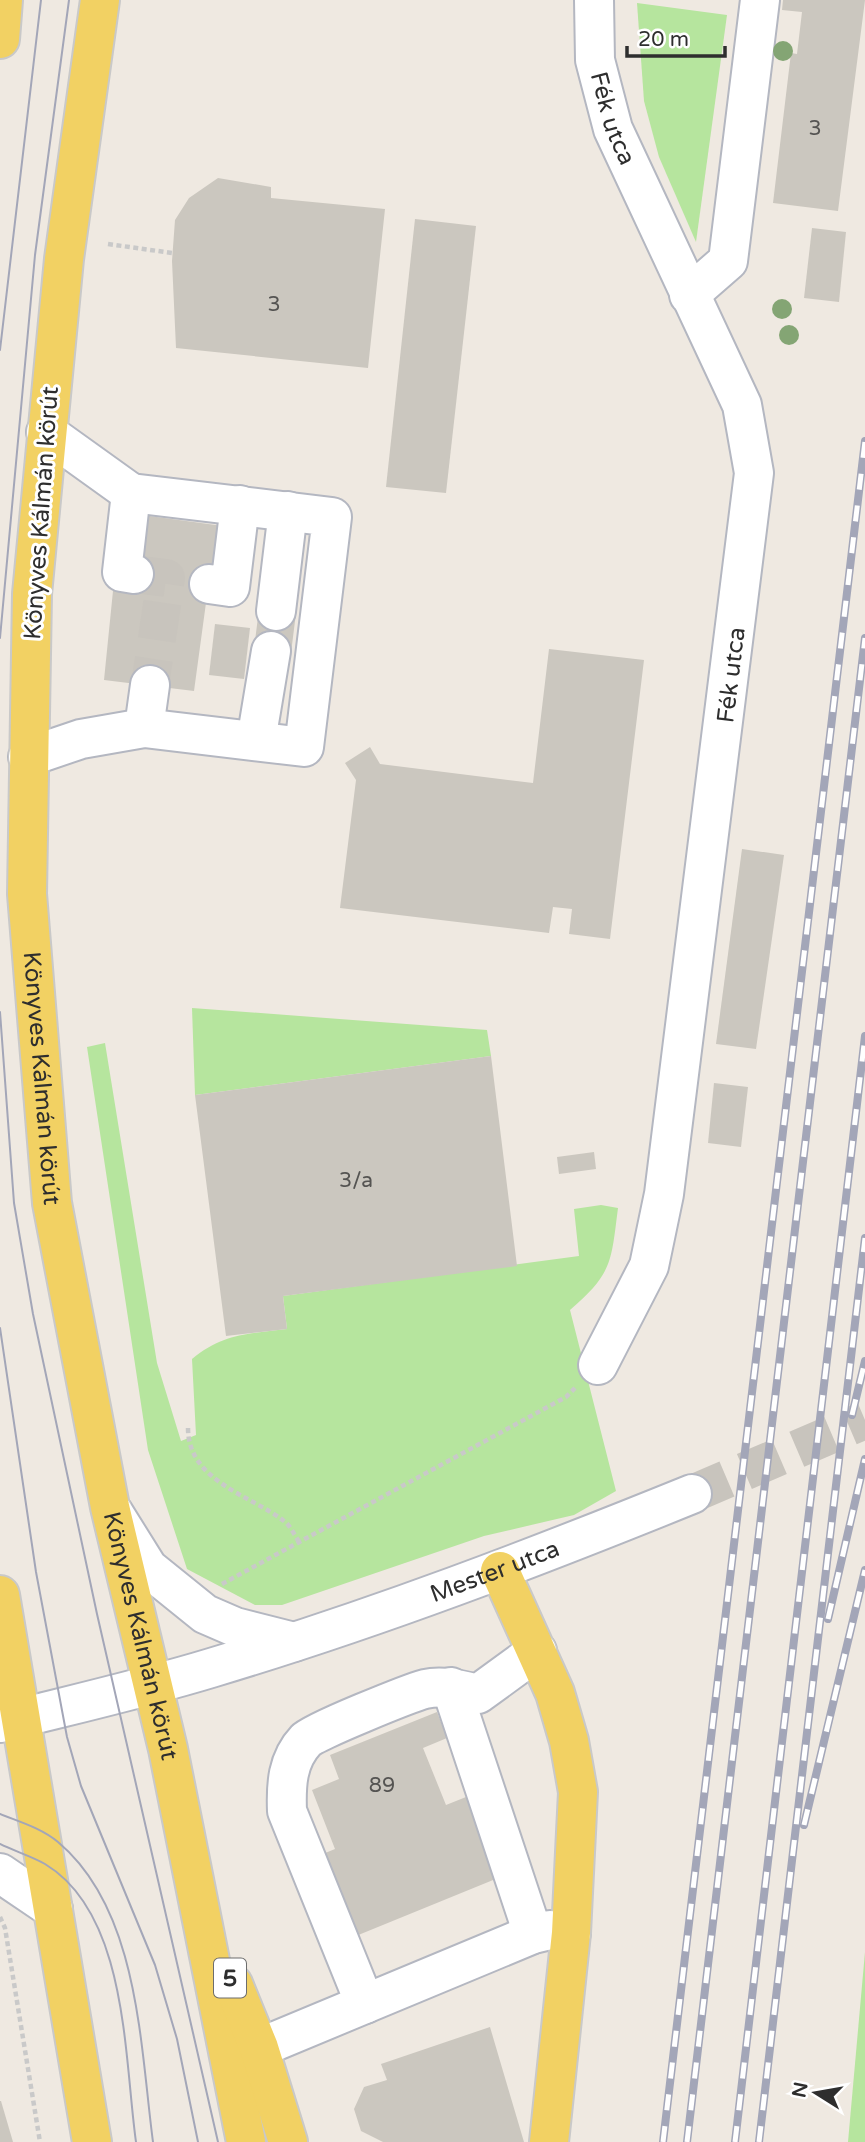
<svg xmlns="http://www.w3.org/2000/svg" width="865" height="2142" viewBox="0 0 865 2142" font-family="'Varela Round',sans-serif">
  <rect width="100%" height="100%" fill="#efe9e1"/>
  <g fill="#b6e59e">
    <polygon points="637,3 727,15 696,242 659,157 644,101"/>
    <polygon points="192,1008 487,1030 491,1056 195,1095"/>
    <path d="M 105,1043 L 157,1363 L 181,1441 L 196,1435 L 192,1359 C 223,1333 248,1334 287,1329 L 283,1296 L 579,1256 L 574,1209 L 601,1205 L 618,1208 C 611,1262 613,1273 570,1310 L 616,1491 L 574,1515 L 484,1536 L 282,1605 L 255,1605 L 187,1569 L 148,1450 L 87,1047 Z"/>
    <polygon points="865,1952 865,2142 848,2142"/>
  </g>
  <g fill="#cbc7bf">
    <polygon points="783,0 865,0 838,211 773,203 791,53 797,54 802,12 782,10"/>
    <polygon points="218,178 271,187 271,198 385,209 368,368 176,348 172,261 175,220 189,198"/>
    <polygon points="415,219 476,226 446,493 386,487"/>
    <polygon points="812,228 846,232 839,302 804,298"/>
    <polygon points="142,515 223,526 217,567 211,566 194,691 104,680 114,581"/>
    <polygon points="259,609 296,613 291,653 254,649"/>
    <polygon points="215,624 250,628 244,679 209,675"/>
    <polygon points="549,649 644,660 610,939 569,934 572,909 553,907 549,933 340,908 356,780 345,763 370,747 380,764 533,783"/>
    <polygon points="742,849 784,855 756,1049 716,1044"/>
    <polygon points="491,1056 517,1266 283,1296 287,1329 226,1336 195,1095"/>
    <polygon points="714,1083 748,1087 741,1147 708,1143"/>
    <polygon points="594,1152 596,1169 559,1174 557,1157"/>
    <polygon points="437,1712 447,1738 423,1748 446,1805 466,1797 498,1878 351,1938 318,1856 335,1849 312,1790 339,1779 330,1755"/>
    <polygon points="490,2027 524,2142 383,2142 361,2131 354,2109 364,2087 387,2080 381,2064"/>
    <polygon points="0,2101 1,2101 13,2142 0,2142"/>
  </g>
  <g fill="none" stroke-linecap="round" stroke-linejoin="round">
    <g stroke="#c8c4bd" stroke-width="38" stroke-dasharray="38 19" stroke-linecap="butt">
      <polyline points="134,574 166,578 150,685"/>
      <polyline points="692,1494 865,1420"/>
    </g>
    <g stroke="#b4b7c1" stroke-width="42">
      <g id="minor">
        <path id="s1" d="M 594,0 L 595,60 L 613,129 L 742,405 L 754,473 L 664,1194 L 649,1266 L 598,1365"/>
        <polyline points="689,295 728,261 760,0"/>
        <polyline points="46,432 131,493 122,572 134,574"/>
        <polyline points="131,493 332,517 304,747 144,728"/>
        <polyline points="209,584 230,587 240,505"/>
        <polyline points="276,611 288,511"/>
        <polyline points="256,741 271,651"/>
        <polyline points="28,757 81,739 144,728 150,685"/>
        <polyline points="113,1512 148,1568 205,1614 235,1627 294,1642"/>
        <polyline points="451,1687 533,1934"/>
        <path id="s2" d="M 0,1723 C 71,1705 142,1689 211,1668 C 375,1619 534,1558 692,1494"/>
        <polyline points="0,1873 53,1909"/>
        <path d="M 365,2004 L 287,1811 C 286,1785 287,1760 306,1740 C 313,1732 410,1693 425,1689 C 443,1685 461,1690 478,1694 L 537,1651"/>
        <polyline points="259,2048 533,1934 550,1930 571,1933"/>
      </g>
    </g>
    <g stroke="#c9c9c9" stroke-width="42">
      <g id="major">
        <path id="s3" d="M 100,0 L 64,259 L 32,594 L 27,894 L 52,1203 L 110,1507 L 168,1749 L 246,2142"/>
        <polyline points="0,39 3,0"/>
        <polyline points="500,1571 555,1693 569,1741 578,1792 571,1933 549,2142"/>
        <polyline points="0,1595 92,2142"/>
        <polyline points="233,1984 259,2048 288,2142"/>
      </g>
    </g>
    <g stroke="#c9c9c9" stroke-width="4.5" stroke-dasharray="5 3.5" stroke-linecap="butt">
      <polyline points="108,244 172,253"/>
      <path d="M 188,1428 C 188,1481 250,1495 284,1521 C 291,1526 295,1537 300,1543"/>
      <polyline points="222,1584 566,1397 575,1388"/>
      <polyline points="0,1917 5,1928 40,2142"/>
    </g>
    <use href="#minor" stroke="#fff" stroke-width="38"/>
    <use href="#major" stroke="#f2d163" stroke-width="38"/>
    <g stroke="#a3a6b8" stroke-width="2">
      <polyline points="0,350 41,0"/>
      <polyline points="0,638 35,255 69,0"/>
      <polyline points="0,1012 14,1203 33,1314 97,1614 218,2142"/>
      <polyline points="0,1328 36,1572 67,1737 81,1786 155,1965 177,2039 198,2142"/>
      <path d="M 0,1814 C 20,1822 41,1828 58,1842 C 139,1910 140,2044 153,2142"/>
      <path d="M 0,1844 C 14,1851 31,1856 45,1864 C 128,1914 124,2057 136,2142"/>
    </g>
    <g stroke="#a3a6b8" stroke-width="8">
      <g id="rail">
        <polyline points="852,1415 865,1361"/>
        <polyline points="828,1619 865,1459"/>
        <polyline points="804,1825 865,1570"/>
        <polyline points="663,2142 865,441"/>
        <polyline points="687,2142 865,638"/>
        <polyline points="735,2142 865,1036"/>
        <polyline points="759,2142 865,1238"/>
      </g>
    </g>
    <use href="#rail" stroke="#fff" stroke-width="5" stroke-dasharray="16" stroke-linecap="butt"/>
  </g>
  <g fill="#84a574">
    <circle cx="783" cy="51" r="10"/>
    <circle cx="782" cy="309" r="10"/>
    <circle cx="789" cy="335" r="10"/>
  </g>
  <g text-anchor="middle" stroke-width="6" stroke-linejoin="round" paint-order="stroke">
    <g font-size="21" fill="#555452">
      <text x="815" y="135">3</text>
      <text x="274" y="311">3</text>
      <text x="356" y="1187">3/a</text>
      <text x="382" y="1792">89</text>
    </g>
    <rect fill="#fff" stroke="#6d6d6d" stroke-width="2" x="214" y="1958.5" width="32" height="39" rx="5"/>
    <g font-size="23" font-weight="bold" fill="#2e2e2e">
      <text x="230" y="1986">5</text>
    </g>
    <g font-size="24" fill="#2e2e2e" stroke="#fff">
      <text dy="8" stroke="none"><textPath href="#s1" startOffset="121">Fék utca</textPath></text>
      <text transform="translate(41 513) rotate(-86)" y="8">Könyves Kálmán körút</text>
      <text transform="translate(731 675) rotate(-83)" y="8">Fék utca</text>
      <text dy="8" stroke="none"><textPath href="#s3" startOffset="1083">Könyves Kálmán körút</textPath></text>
      <text dy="8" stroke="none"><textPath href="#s2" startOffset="518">Mester utca</textPath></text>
      <text dy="8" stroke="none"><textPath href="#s3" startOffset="1650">Könyves Kálmán körút</textPath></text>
    </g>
  </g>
  <g transform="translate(816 2093) rotate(281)" stroke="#ffffff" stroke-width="5" paint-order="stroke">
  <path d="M0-5L12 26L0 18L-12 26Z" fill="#2e2e2e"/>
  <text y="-10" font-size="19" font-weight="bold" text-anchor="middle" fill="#2e2e2e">N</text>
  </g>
  <path d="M627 46v10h98v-10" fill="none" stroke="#2e2e2e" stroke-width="3.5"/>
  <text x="638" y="46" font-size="21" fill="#2e2e2e" stroke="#ffffff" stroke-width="5" paint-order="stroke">20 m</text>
</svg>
